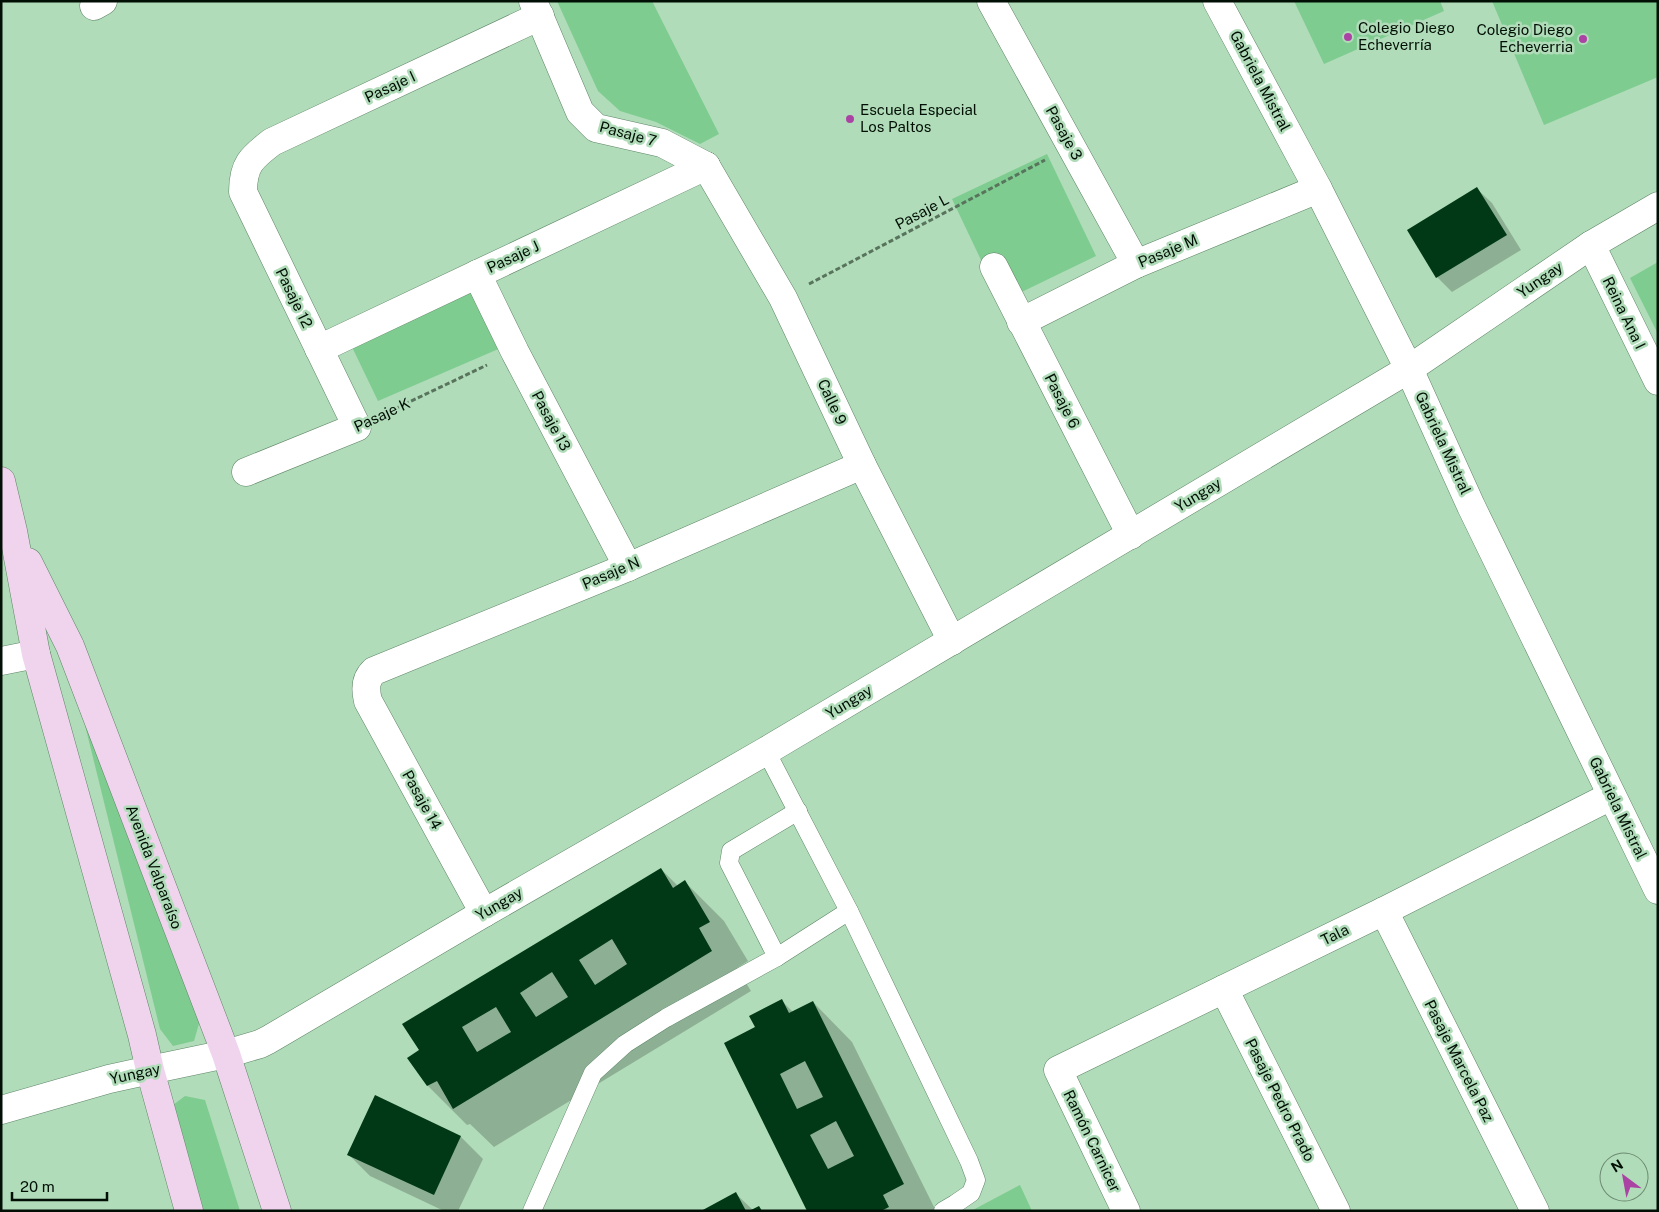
<svg xmlns="http://www.w3.org/2000/svg" width="1659" height="1212" viewBox="0 0 1659 1212" font-family="'Public Sans',sans-serif">
  <rect width="100%" height="100%" fill="#b1dcb9"/>
  <g fill="#7ecc90">
    <polygon points="557,1 652,1 719,134 700,144 656,122 620,111 598,91"/>
    <polygon points="1294,1 1440,1 1444,11 1324,64"/>
    <polygon points="1492,1 1658,1 1658,77 1544,125"/>
    <polygon points="1047,154 1096,256 1001,302 952,199"/>
    <polygon points="1658,262 1658,334 1630,278"/>
    <polygon points="474,289 503,347 378,401 352,347"/>
    <polygon points="62,632 200,1020 194,1041 173,1046 160,1029"/>
    <polygon points="185,1096 205,1100 240,1211 199,1211 169,1108"/>
    <polygon points="1020,1185 1032,1211 971,1211"/>
  </g>
  <g fill="#0003">
    <polygon points="1477,189 1492,203 1521,250 1452,292 1437,277 1409,230"/>
    <polygon points="661,869 678,886 685,882 724,921 748,961 737,968 751,991 494,1147 470,1124 467,1125 428,1086 409,1058"/>
    <polygon points="782,1001 793,1012 813,1002 852,1042 936,1211 809,1211 756,1028"/>
    <polygon points="461,1137 483,1159 458,1211 444,1211 370,1176 348,1154"/>
    <polygon points="735,1193 753,1210 759,1207 762,1211 704,1211"/>
  </g>
  <g fill="#013916" fill-rule="evenodd">
    <polygon points="1477,187 1507,235 1436,278 1407,230"/>
    <path d="M 661,868 L 673,888 L 685,880 L 710,922 L 699,928 L 712,951 L 453,1109 L 437,1081 L 427,1086 L 407,1058 L 419,1050 L 402,1024 ZM 612,939 L 627,964 L 595,985 L 579,960 ZM 552,972 L 568,997 L 536,1017 L 520,993 ZM 496,1007 L 511,1032 L 477,1052 L 462,1027 Z"/>
    <path d="M 782,999 L 789,1013 L 813,1001 L 904,1184 L 883,1195 L 889,1207 L 881,1211 L 807,1211 L 724,1043 L 755,1027 L 749,1016 ZM 805,1061 L 823,1097 L 797,1109 L 780,1074 ZM 836,1121 L 854,1156 L 828,1169 L 810,1135 Z"/>
    <polygon points="375,1095 461,1136 434,1195 347,1155"/>
    <polygon points="736,1192 746,1211 701,1211"/>
    <polygon points="759,1206 762,1211 749,1211"/>
  </g>
  <g fill="none" stroke-linecap="round" stroke-linejoin="round">
    <g stroke="#5d8565" stroke-width="19">
      <g id="service">
        <polyline points="766,751 849,911 969,1161 976,1180 971,1193 955,1204 943,1211"/>
        <polyline points="777,957 729,863 731,851 798,811"/>
        <polyline points="532,1211 593,1073 625,1044 666,1018 777,957 849,911"/>
      </g>
    </g>
    <g stroke="#5d8565" stroke-width="29">
      <g id="minor">
        <polyline points="533,1 580,112 596,128 662,143 706,166"/>
        <polyline points="991,1 1136,264"/>
        <polyline points="1217,1 1318,189 1409,369 1471,506 1658,890"/>
        <polyline points="94,6 103,1"/>
        <polyline points="706,166 783,298 862,465 952,641"/>
        <polyline points="1591,245 1658,381"/>
        <polyline points="994,267 1131,535"/>
        <polyline points="477,274 515,352 628,567"/>
        <polyline points="1021,322 1136,264 1318,189"/>
        <polyline points="319,349 706,166"/>
        <path d="M 246,472 L 357,427 L 243,192 C 243,165 251,158 272,142 L 540,16"/>
        <polyline points="1,661 36,654"/>
        <polyline points="1384,911 1535,1211"/>
        <path d="M 484,913 L 368,701 C 365,689 365,679 374,671 L 628,567 L 862,465"/>
        <polyline points="1224,989 1336,1211"/>
        <polyline points="1,1110 109,1079 150,1070"/>
        <polyline points="1126,1211 1058,1070 1384,911 1611,796"/>
      </g>
    </g>
    <g stroke="#5d8565" stroke-width="29">
      <polyline id="tertiary" points="150,1070 226,1054 260,1044 268,1040 484,913 766,751 1409,369 1591,245 1658,206"/>
    </g>
    <g stroke="#5d8565" stroke-width="29">
      <g id="secondary">
        <polyline points="1,481 13,531 36,654 142,1035 150,1070 189,1211"/>
        <polyline points="28,562 70,646 226,1054 277,1211"/>
      </g>
    </g>
    <g stroke="#58745d" stroke-width="3" stroke-dasharray="5 2.5" stroke-linecap="butt">
      <polyline points="809,284 1045,160"/>
      <polyline points="384,414 487,365"/>
    </g>
    <use href="#service" stroke="#fff" stroke-width="18"/>
    <use href="#minor" stroke="#fff" stroke-width="28"/>
    <use href="#tertiary" stroke="#fff" stroke-width="28"/>
    <use href="#secondary" stroke="#f0d4ee" stroke-width="28"/>
  </g>
  <g fill="#ab43a5" stroke="#b1dcb9" stroke-width="2">
    <circle cx="1348" cy="37" r="5"/>
    <circle cx="1583" cy="39" r="5"/>
    <circle cx="850" cy="119" r="5"/>
  </g>
  <g text-anchor="middle" stroke-width="5" stroke-linejoin="round" paint-order="stroke">
    <g font-size="15" fill="#020f05" stroke="#b1dcb9" text-anchor="start">
      <text x="1358" y="33">Colegio Diego<tspan x="1358" dy="17">Echeverría</tspan></text>
      <text x="1573" y="35" text-anchor="end">Colegio Diego<tspan x="1573" dy="17">Echeverria</tspan></text>
      <text x="860" y="115">Escuela Especial<tspan x="860" dy="17">Los Paltos</tspan></text>
    </g>
    <g font-size="15" fill="#020f05" stroke="#b1dcb9">
      <text transform="translate(1260 81) rotate(62)" y="5">Gabriela Mistral</text>
      <text transform="translate(390 87) rotate(-25)" y="5">Pasaje I</text>
      <text transform="translate(1064 133) rotate(61)" y="5">Pasaje 3</text>
      <text transform="translate(628 134) rotate(15)" y="5">Pasaje 7</text>
      <text transform="translate(922 212) rotate(-28)" y="5">Pasaje L</text>
      <text transform="translate(1168 251) rotate(-23)" y="5">Pasaje M</text>
      <text transform="translate(513 257) rotate(-25)" y="5">Pasaje J</text>
      <text transform="translate(1540 280) rotate(-34)" y="5">Yungay</text>
      <text transform="translate(294 298) rotate(64)" y="5">Pasaje 12</text>
      <text transform="translate(1624 313) rotate(64)" y="5">Reina Ana I</text>
      <text transform="translate(1062 401) rotate(63)" y="5">Pasaje 6</text>
      <text transform="translate(832 402) rotate(65)" y="5">Calle 9</text>
      <text transform="translate(382 415) rotate(-25)" y="5">Pasaje K</text>
      <text transform="translate(551 421) rotate(62)" y="5">Pasaje 13</text>
      <text transform="translate(1443 443) rotate(65)" y="5">Gabriela Mistral</text>
      <text transform="translate(1198 495) rotate(-31)" y="5">Yungay</text>
      <text transform="translate(611 573) rotate(-23)" y="5">Pasaje N</text>
      <text transform="translate(849 702) rotate(-31)" y="5">Yungay</text>
      <text transform="translate(422 800) rotate(61)" y="5">Pasaje 14</text>
      <text transform="translate(1618 808) rotate(64)" y="5">Gabriela Mistral</text>
      <text transform="translate(154 867) rotate(69)" y="5">Avenida Valparaíso</text>
      <text transform="translate(499 904) rotate(-30)" y="5">Yungay</text>
      <text transform="translate(1335 935) rotate(-26)" y="5">Tala</text>
      <text transform="translate(1459 1061) rotate(63)" y="5">Pasaje Marcela Paz</text>
      <text transform="translate(135 1074) rotate(-12)" y="5">Yungay</text>
      <text transform="translate(1280 1100) rotate(63)" y="5">Pasaje Pedro Prado</text>
      <text transform="translate(1092 1141) rotate(64)" y="5">Ramón Carnicer</text>
    </g>
  </g>
  <rect width="1659" height="1212" fill="none" stroke="#020f05" stroke-width="5"/>
  <g transform="translate(1624 1177) rotate(328)"><circle r="24" fill="#b1dcb9" stroke="#6b8a71"/>
  <path d="M0-4L9 19L0 12L-9 19Z" fill="#ab43a5"/>
  <text y="-8" font-size="14" font-weight="bold" text-anchor="middle" fill="#020f05">N</text>
  </g>
  <path d="M12 1192v8h95v-8" fill="none" stroke="#020f05" stroke-width="2.5"/>
  <text x="20" y="1192" font-size="15" fill="#020f05" stroke="#b1dcb9" stroke-width="4" paint-order="stroke">20 m</text>
</svg>
